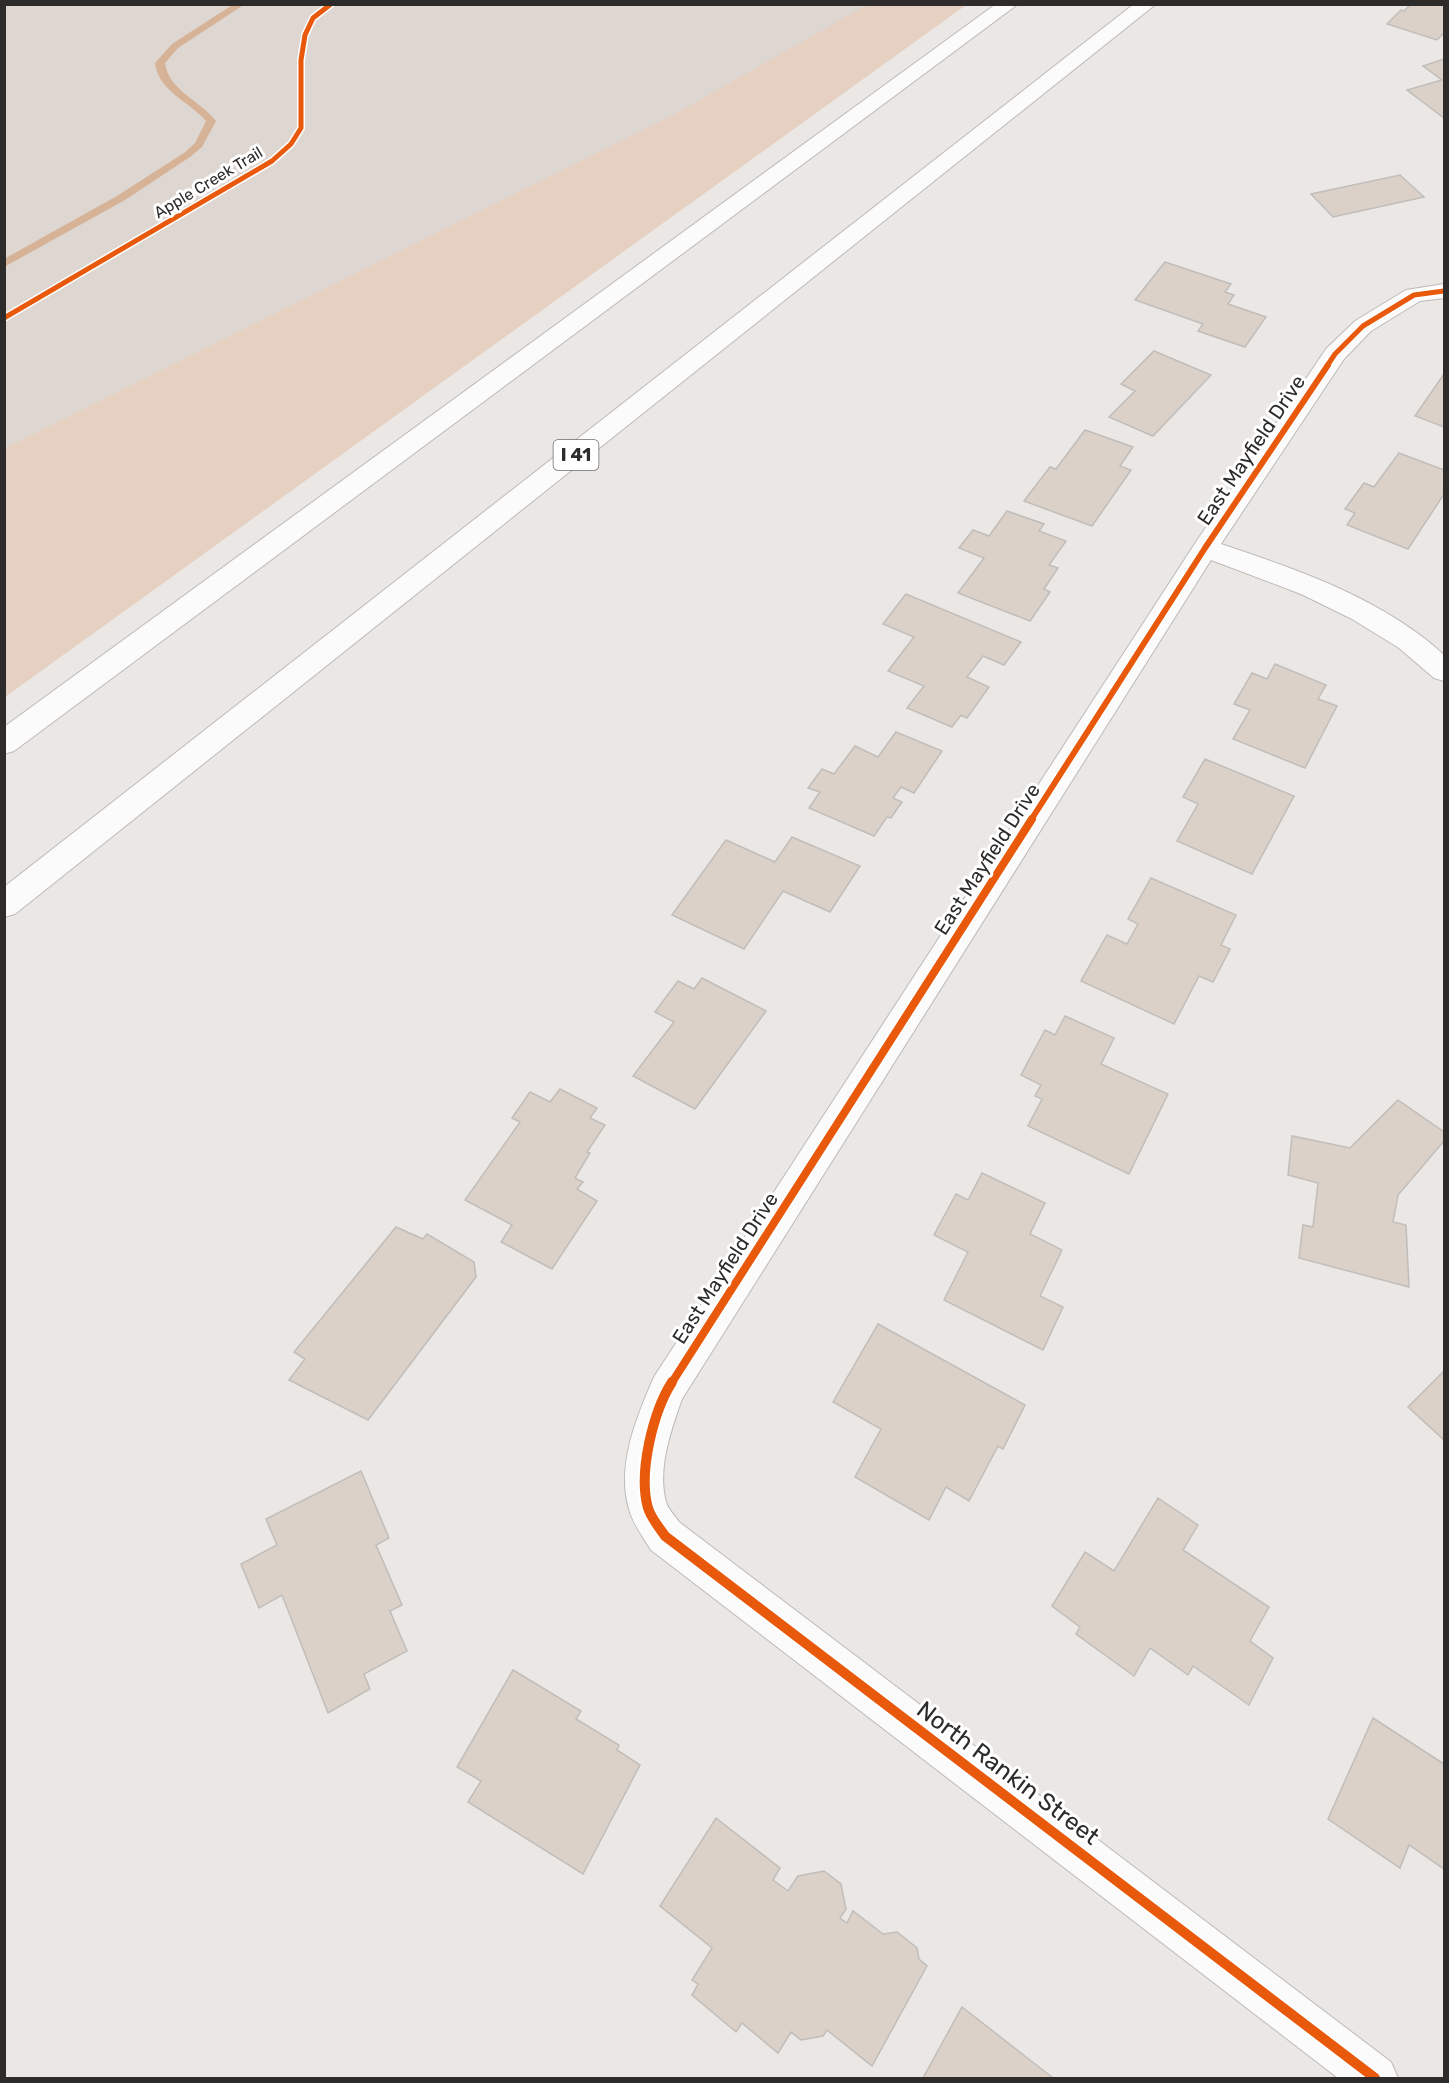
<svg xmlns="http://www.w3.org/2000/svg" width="1449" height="2083" viewBox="0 0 1449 2083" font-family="Rubik,sans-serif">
  <rect width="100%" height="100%" fill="#eae7e4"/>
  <polygon fill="#ded6d0" points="5,5 869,5 675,114 5,448"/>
  <polygon fill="#e6d0c1" points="869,4 966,5 5,697 5,448 675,114"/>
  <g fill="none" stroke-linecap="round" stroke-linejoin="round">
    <path fill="#d6b297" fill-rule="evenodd" d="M 234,4 L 245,4 L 178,48 L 165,63 C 169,91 200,100 216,121 L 202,147 L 190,157 L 125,200 L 4,267 L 4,259 L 117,196 L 184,153 L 195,143 L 206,121 C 189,101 159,92 155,63 L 172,44 Z"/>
  </g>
  <g fill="#dbd1c8" stroke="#c0bdbb" stroke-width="1.5">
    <polygon points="1411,4 1444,4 1444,33 1437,40 1387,24 1401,10 1404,11"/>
    <polygon points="1444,59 1444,118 1407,90 1442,80 1423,66"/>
    <polygon points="1400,175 1424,197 1333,217 1311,194"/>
    <polygon points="1165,262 1231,284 1225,292 1234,295 1228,304 1266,317 1245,347 1198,331 1203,324 1135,300"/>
    <polygon points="1154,351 1211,375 1153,436 1109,417 1135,391 1121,384"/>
    <polygon points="1444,374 1444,427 1415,416"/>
    <polygon points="1085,430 1133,447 1120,466 1131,470 1092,526 1024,501 1050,467 1056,469"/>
    <polygon points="1399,453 1444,470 1444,494 1408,549 1347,525 1355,513 1345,509 1364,483 1374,487"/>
    <polygon points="1007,511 1044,524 1039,531 1066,541 1049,565 1058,568 1044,589 1050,592 1030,621 958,593 984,558 959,548 973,530 989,536"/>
    <polygon points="906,594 1021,642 1004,665 983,656 967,677 989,687 967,718 961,715 952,727 907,708 924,686 888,671 914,637 883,624"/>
    <polygon points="1275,664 1326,685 1318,699 1337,706 1305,768 1233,739 1250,710 1234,704 1252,673 1267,679"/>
    <polygon points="896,732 942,751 914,793 901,787 893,798 902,802 891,818 887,817 874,836 809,808 820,792 808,788 822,769 834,774 855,746 878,757"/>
    <polygon points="1205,759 1294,796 1252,874 1177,841 1198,804 1183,797"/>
    <polygon points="792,837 860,866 830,912 783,891 744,949 672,915 726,840 775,862"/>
    <polygon points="1151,878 1236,915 1221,945 1230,949 1213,982 1199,976 1174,1024 1081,981 1107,935 1127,944 1138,924 1128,919"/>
    <polygon points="702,978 766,1011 695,1109 633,1076 674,1022 655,1012 678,981 694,989"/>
    <polygon points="1065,1016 1114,1038 1101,1064 1168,1094 1129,1174 1028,1126 1042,1099 1035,1096 1041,1085 1021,1075 1045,1030 1055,1035"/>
    <polygon points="560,1089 597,1108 590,1118 605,1125 587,1152 590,1153 575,1178 583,1182 577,1189 597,1201 552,1269 501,1242 512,1225 465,1200 520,1122 512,1118 530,1092 550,1102"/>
    <polygon points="1398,1100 1444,1132 1444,1141 1398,1195 1393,1222 1406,1225 1409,1287 1299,1258 1303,1225 1313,1227 1318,1183 1288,1175 1292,1136 1350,1148"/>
    <polygon points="982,1173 1045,1203 1030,1234 1062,1250 1040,1296 1063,1307 1043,1350 944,1300 968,1252 934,1235 956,1194 968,1200"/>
    <polygon points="396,1227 423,1239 427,1234 474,1262 476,1277 368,1420 289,1380 305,1359 294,1352"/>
    <polygon points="878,1324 1025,1405 1003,1449 998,1446 969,1501 946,1487 929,1520 855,1477 881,1429 833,1402"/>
    <polygon points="1444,1371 1444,1440 1408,1407"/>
    <polygon points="361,1471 389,1538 376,1545 402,1605 390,1611 407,1651 364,1674 370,1689 328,1713 282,1595 259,1608 241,1564 277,1545 266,1519"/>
    <polygon points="1158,1498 1198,1525 1183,1550 1269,1607 1250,1641 1273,1658 1249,1705 1193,1666 1188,1675 1150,1648 1134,1676 1076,1634 1080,1627 1052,1606 1085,1552 1114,1571"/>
    <polygon points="513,1670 581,1711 576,1719 619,1745 617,1750 640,1765 583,1874 468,1802 481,1781 457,1767"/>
    <polygon points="1373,1718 1444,1764 1444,1869 1409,1845 1400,1868 1328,1819"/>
    <polygon points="716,1818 780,1868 773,1880 788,1891 798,1876 824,1871 841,1884 846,1909 840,1918 847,1923 853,1911 883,1934 897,1932 917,1948 919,1959 927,1966 872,2066 827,2030 823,2036 801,2040 791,2032 778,2053 742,2023 736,2032 692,1995 698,1984 692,1980 712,1948 660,1906"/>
    <polygon points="962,2007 1053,2078 923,2078"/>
  </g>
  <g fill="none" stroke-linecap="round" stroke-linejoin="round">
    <g stroke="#bcbab8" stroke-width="2">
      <path id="street" d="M 1444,284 L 1444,298 L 1420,301 L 1371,331 L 1344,359 L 1221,544 C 1299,570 1383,599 1444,655 L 1444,681 L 1434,678 L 1399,648 L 1352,619 L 1301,594 L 1211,560 L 682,1399 C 671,1430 657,1469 666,1502 C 668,1509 675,1516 679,1522 L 1391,2062 L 1398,2078 L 1338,2078 L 651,1550 C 643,1537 633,1524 629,1509 C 616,1466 637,1416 654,1377 L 1196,542 L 1326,349 L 1355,321 L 1406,290 Z"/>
    </g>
    <g stroke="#bcbab8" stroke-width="2">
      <g id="highway">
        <polygon points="996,4 1018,4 14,751 4,754 4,727"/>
        <polygon points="1134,4 1156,4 15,914 4,917 4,887"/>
      </g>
    </g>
    <use href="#street" fill="#fcfbfb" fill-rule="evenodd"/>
    <use href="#highway" fill="#fcfbfb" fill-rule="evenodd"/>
    <g stroke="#fff" stroke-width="8">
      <g id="cycleway-far3">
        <polyline points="4,318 272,161 291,144 301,128 301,60 305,35 313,18 331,4"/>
        <polyline points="1327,366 1335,354 1363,326 1414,295 1444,291"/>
      </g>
    </g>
    <g stroke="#fff" stroke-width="9">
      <polyline id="cycleway-far2" points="1031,820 1205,548 1328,365"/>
    </g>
    <g stroke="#fff" stroke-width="11">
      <polyline id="cycleway-far1" points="671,1384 1032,819"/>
    </g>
    <g stroke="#fff" stroke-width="14">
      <path id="cycleway" d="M 672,1382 C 653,1412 638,1473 648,1508 C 651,1518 659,1527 665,1536 L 1375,2078"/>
    </g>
    <use href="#cycleway-far3" stroke="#e8590c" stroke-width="5"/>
    <use href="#cycleway-far2" stroke="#e8590c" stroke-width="6"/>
    <use href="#cycleway-far1" stroke="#e8590c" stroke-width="8"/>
    <use href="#cycleway" stroke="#e8590c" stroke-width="10"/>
  </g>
  <g text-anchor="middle" stroke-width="6" stroke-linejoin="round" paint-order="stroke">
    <g font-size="16" fill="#2e2c2a" stroke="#fff">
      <text transform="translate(208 182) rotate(-31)" y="6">Apple Creek Trail</text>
    </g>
    <rect fill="#fff" stroke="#6d6b6a" stroke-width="1.5" x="553.5" y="440" width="45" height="30" rx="4.5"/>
    <g font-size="18" font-weight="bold" fill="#2e2c2a">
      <text x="576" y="461">I 41</text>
    </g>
    <g font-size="20" fill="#2e2c2a" stroke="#fff">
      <text transform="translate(1251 450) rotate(-56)" y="7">East Mayfield Drive</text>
      <text transform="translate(987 859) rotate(-57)" y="7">East Mayfield Drive</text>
      <text transform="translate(725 1268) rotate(-57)" y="7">East Mayfield Drive</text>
    </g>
    <g font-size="24" fill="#2e2c2a" stroke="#fff">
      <text transform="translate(1008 1773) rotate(37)" y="8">North Rankin Street</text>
    </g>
  </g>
  <rect width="1449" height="2083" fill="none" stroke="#2e2c2a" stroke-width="12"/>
</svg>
